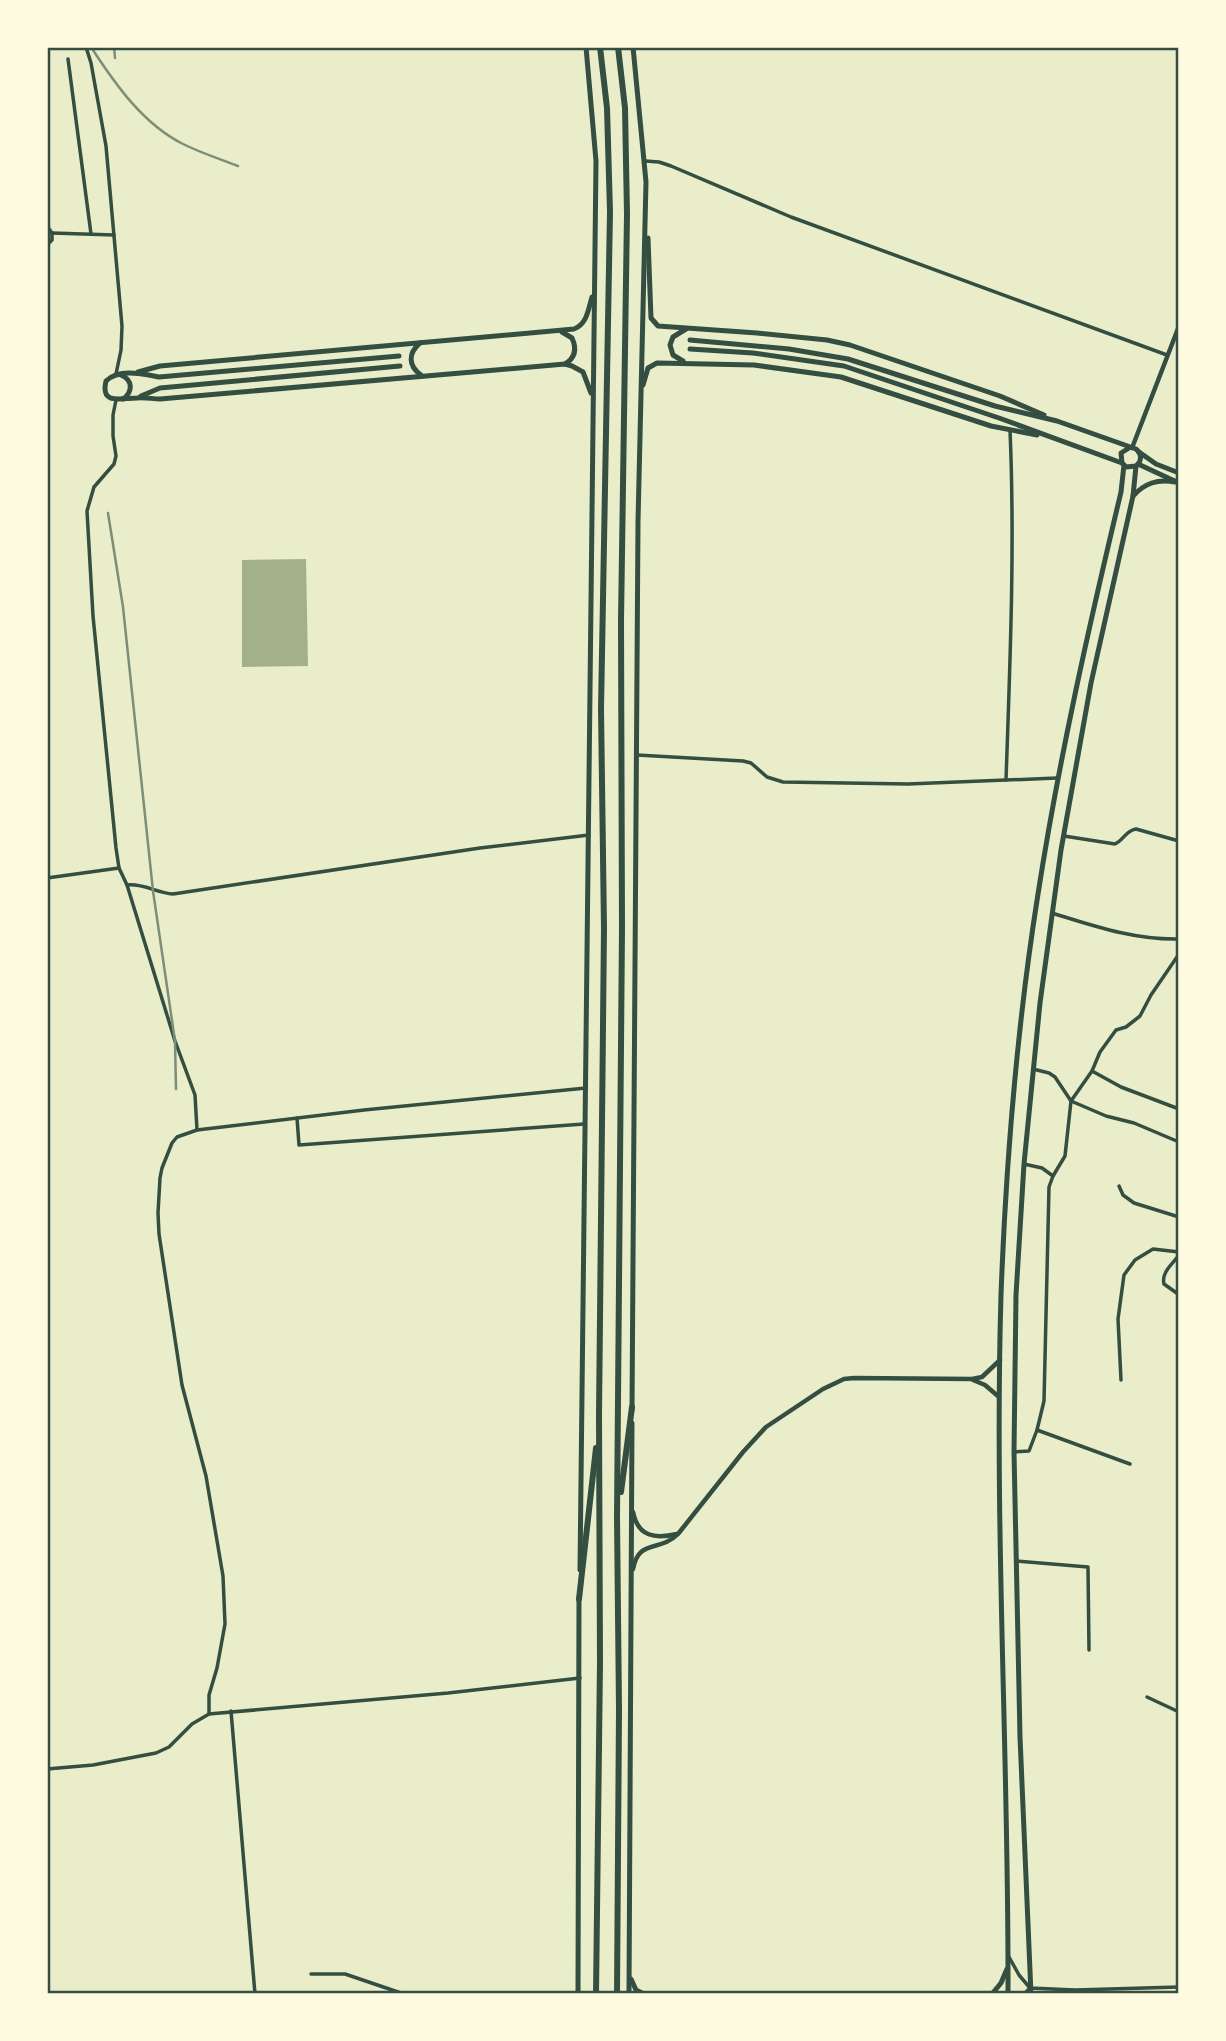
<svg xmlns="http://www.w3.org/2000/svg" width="1226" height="2041" viewBox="0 0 1226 2041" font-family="Signika,sans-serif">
  <rect width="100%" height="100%" fill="#e9edc9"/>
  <polygon fill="#a3b18a" points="306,559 308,666 242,667 242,560"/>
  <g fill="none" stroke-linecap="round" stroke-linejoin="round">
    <g stroke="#344e41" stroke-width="3.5">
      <polyline points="86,47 91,63 106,146 122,326 121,350 116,374"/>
      <polyline points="68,59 91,234"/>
      <polyline points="645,161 659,162 671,166 791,217 1167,355"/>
      <polyline points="47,226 52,233"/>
      <polyline points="52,233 114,235"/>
      <polyline points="47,245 52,240 52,233"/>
      <path d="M 116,400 L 113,415 L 113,436 L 116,456 L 114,464 L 94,487 L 87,511 L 93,616 L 116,848 L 119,868 L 127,885 C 143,883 157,893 173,894 L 480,848 L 589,835"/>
      <polyline points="637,755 743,761 751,763 767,777 783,782 908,784 1057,778"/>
      <path d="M 1006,780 C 1010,663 1015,547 1010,430"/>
      <path d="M 1064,836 L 1115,844 C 1124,840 1125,831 1136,829 L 1179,841"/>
      <polyline points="47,878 119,868"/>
      <polyline points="127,885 175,1041 195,1095 197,1130"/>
      <path d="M 1052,913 C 1094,926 1134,940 1179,939"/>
      <polyline points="1033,1069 1049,1073 1055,1077 1071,1101 1106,1116 1134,1123 1179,1142"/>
      <polyline points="1092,1071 1121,1087 1179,1109"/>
      <polyline points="297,1118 299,1145 584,1124"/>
      <polyline points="1024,1164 1042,1168 1053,1176"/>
      <polyline points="1119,1186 1123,1195 1134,1203 1179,1217"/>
      <path d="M 1178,1294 L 1164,1284 C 1161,1272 1173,1264 1179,1255"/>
      <polyline points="1121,1380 1118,1319 1124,1275 1135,1260 1153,1249 1179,1252"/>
      <polyline points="1037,1430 1044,1401 1049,1187 1053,1176 1065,1156 1071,1101 1092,1071 1100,1052 1116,1030 1126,1027 1140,1016 1151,995 1179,954"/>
      <polyline points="1014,1452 1029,1451 1037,1430 1130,1464"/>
      <polyline points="1016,1561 1088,1567 1089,1650"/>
      <polyline points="1147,1697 1179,1712"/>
      <polyline points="231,1711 255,1994"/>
      <polyline points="209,1714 209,1695 217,1668 225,1624 223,1576 206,1476 182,1385 159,1234 158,1213 160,1178 162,1168 172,1143 177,1137 197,1130 364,1110 586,1088"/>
      <polyline points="47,1769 93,1765 156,1753 169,1747 192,1724 209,1714 448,1693 580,1678"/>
      <polyline points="1009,1957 1019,1975 1030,1988 1075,1990 1179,1987"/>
      <polyline points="311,1974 345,1974 401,1993 438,1994"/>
      <polyline points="1024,1994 1030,1988"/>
    </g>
    <g stroke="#344e41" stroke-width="4.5">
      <polyline points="1132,448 1179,326"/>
      <polyline points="973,1380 985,1385 999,1397"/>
      <path d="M 633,1512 C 638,1537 655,1539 677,1534"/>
      <path d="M 633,1569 C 639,1538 659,1553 678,1534 L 743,1452 L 766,1427 L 823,1389 L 844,1379 L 854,1378 L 972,1379 L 982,1377 L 1000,1360"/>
    </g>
    <g stroke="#344e41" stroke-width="5">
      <polyline points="648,238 651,318 658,326 757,333 827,340 850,345 1000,396 1044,415"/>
      <path d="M 562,332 L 572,338 C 577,349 575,358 565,364"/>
      <path d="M 420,343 C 408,353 408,366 421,375"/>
      <path d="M 690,349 L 753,353 L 844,366 L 999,418 L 1122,463 L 1126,467 L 1136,466 C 1142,461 1142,454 1136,449 L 1057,421 L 995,406 L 848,359 L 789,349 L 690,340"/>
      <path d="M 399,356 L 159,377 C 143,374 119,368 106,381 C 100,406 122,398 137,398 C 144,397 153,399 160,399 L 565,364 L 572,366 L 583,372 L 591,393"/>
      <polyline points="683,361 673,355 670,345 673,337 686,329"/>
      <path d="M 138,372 L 160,366 L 574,329 C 587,324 588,310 592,297"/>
      <path d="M 121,375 C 133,380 133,392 123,399"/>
      <polyline points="643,385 648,368 657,363 754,365 841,377 991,426 1037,435"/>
      <polyline points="141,396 160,388 400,366"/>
      <polyline points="1139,452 1156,464 1179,473"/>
      <polyline points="1122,463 1121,453 1129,448"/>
      <polyline points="1138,464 1179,483"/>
      <path d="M 1133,496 C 1145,483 1157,479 1175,482"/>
      <polyline points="632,1410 638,522 646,182 633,47"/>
      <polyline points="580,1570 596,161 586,47"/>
      <polyline points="631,1979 636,1990 644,1994"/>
      <polyline points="578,1994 579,1597"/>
      <polyline points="629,1994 632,1423"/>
      <polyline points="992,1994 1001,1983 1007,1969"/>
      <path d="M 1008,1994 C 1009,1761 994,1528 1001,1295 C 1006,1161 1017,1026 1038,894 C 1059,759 1089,626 1121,492 L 1124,465"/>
      <polyline points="1031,1994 1020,1737 1014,1452 1016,1295 1024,1164 1040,1003 1061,850 1091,683 1133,496 1136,466"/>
    </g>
    <g stroke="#344e41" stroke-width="6">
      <polyline points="621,1492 632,1407"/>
      <polyline points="579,1599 596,1448"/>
      <polyline points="596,1994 600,1662 599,1415 604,928 601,709 610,212 607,108 600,47"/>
      <polyline points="617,1994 619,1709 617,1518 622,928 621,621 627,214 625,108 618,47"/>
    </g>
    <g stroke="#7c8e77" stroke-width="2.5">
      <path d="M 91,47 C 115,84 143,124 183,144 C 201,153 220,159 238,166"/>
      <polyline points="114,47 115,58"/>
      <polyline points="108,513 123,607 153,891 175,1041 176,1089"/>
    </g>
  </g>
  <rect width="1226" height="2041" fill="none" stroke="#fefae0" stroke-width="98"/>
  <rect x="49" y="49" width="1128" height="1943" fill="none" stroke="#344e41" stroke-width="2.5"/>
</svg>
